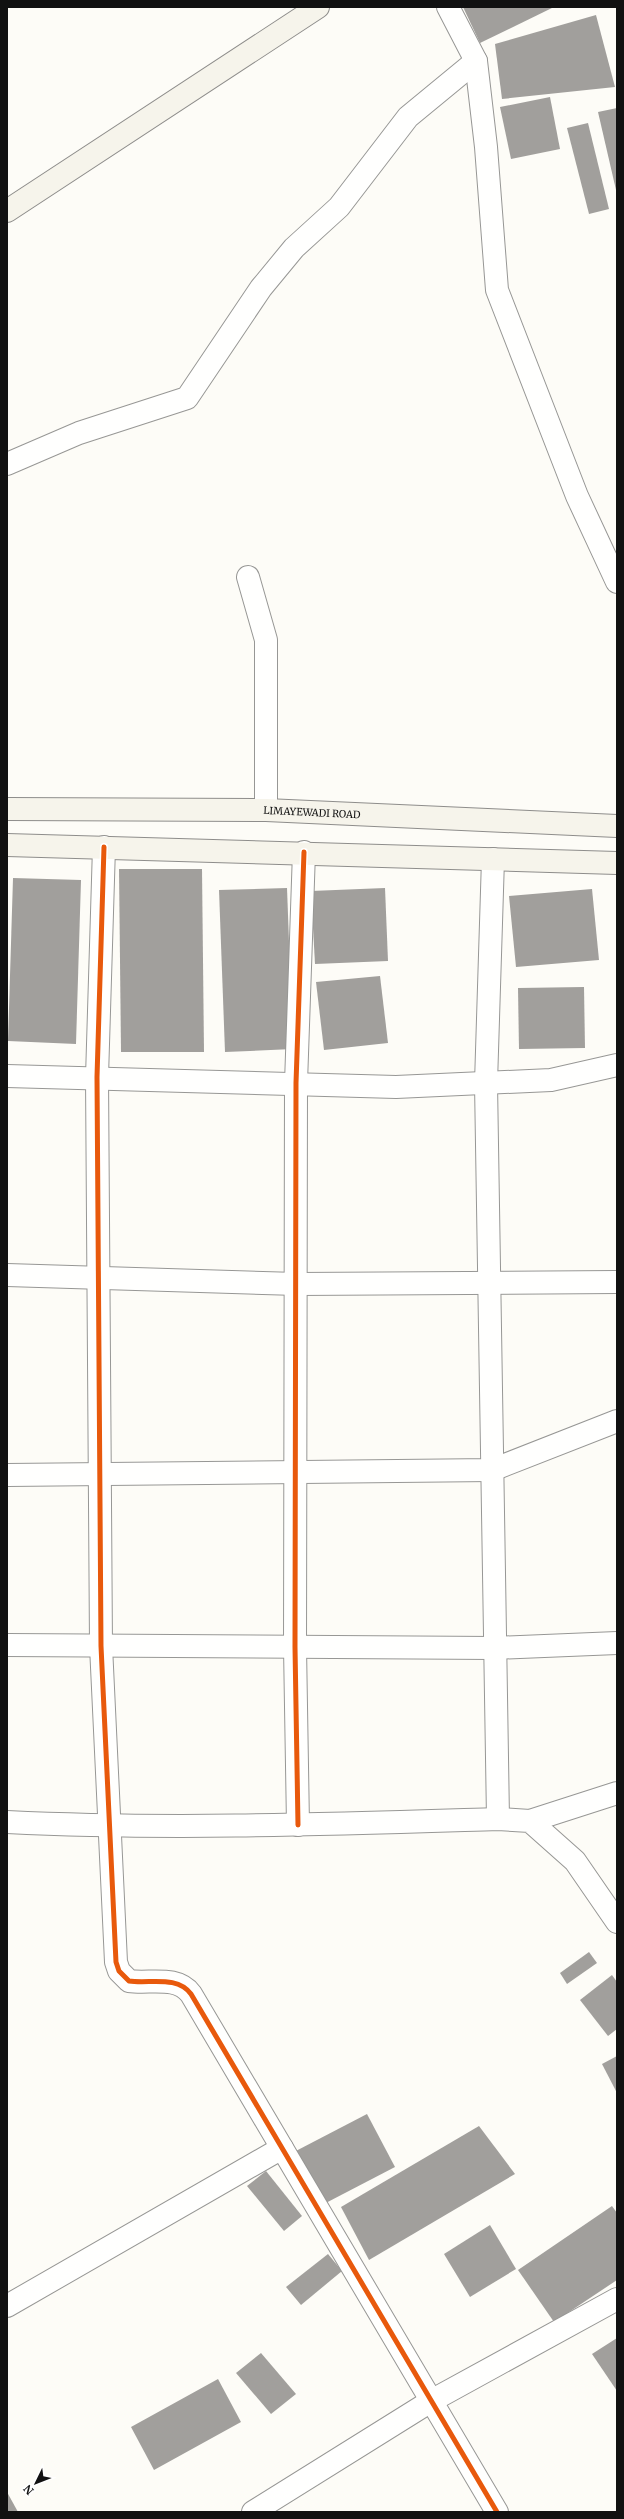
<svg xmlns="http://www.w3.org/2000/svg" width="624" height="2519" viewBox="0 0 624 2519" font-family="Merriweather,serif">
  <rect width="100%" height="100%" fill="#fdfcf7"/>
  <g fill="#a19f9c">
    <polygon points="463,7 554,7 480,43"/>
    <polygon points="596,15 615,87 502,99 495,44"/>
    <polygon points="550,97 560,149 511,159 500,107"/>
    <polygon points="617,108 617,190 616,190 598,112"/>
    <polygon points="588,123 609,209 589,214 567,128"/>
    <polygon points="119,869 202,869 204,1052 121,1052"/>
    <polygon points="13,878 81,880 76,1044 8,1041"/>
    <polygon points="287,888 293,1049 225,1052 219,890"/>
    <polygon points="385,888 388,961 315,964 311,891"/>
    <polygon points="592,889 599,960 516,967 509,896"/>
    <polygon points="380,976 388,1043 324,1050 316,982"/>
    <polygon points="584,987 585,1048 519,1049 518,988"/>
    <polygon points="589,1952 597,1963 567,1984 560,1973"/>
    <polygon points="612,1975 617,1982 617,2029 608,2036 580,2000"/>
    <polygon points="617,2056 617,2093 602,2064"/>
    <polygon points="367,2114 395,2167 320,2206 292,2153"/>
    <polygon points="479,2126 515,2174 369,2260 341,2207"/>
    <polygon points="266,2171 302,2216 284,2231 247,2186"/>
    <polygon points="612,2206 617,2213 617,2280 554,2322 518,2270"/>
    <polygon points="490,2225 516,2269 470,2297 444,2254"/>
    <polygon points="328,2254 342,2271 301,2305 286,2287"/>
    <polygon points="617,2338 617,2391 592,2354"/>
    <polygon points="261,2353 296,2394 271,2414 236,2373"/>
    <polygon points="218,2379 241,2422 154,2470 131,2427"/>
    <polygon points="7,2492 18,2512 7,2512"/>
  </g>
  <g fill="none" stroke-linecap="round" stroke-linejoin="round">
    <g stroke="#979795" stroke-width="24">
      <g id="street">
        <polyline points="448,7 476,61 486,147 497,290 577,496 617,582"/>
        <polyline points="7,464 79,433 187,398 261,288 294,248 339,207 408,117 476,61"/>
        <polyline points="248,577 266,640 266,810"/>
        <path d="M 104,847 L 97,1077 L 101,1646 L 116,1962 L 119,1971 L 129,1981 C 150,1984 177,1975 191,1994 L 497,2512"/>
        <polyline points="493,859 486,1083 498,1819"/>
        <polyline points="7,1076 396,1087 551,1080 617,1065"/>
        <polyline points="7,1275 297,1284 617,1282"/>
        <polyline points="7,1475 492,1470 617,1421"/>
        <polyline points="7,1645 494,1648 617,1643"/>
        <polyline points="530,1821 617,1793"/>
        <path d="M 7,1822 C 171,1830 334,1824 498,1819 L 530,1821 L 575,1861 L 617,1922"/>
        <polyline points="298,1825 295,1647 296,1083 304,852"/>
        <polyline points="7,2306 282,2148"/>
        <polyline points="253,2512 431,2401 617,2299"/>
      </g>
    </g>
    <g stroke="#8e8d8b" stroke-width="24">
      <g id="secondary">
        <polyline points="7,211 318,7"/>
        <path id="s1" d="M 7,809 L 266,810 L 617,826"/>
        <polyline points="7,845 617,863"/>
      </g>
    </g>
    <use href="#street" stroke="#fffffe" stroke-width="22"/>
    <use href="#secondary" stroke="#f6f4eb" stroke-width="22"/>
    <g stroke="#fff" stroke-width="8">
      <g id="cycleway">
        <path d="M 104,847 L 97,1077 L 101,1646 L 116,1962 L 119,1971 L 129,1981 C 150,1984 177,1975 191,1994 L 497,2512"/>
        <polyline points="298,1825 295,1647 296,1083 304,852"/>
      </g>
    </g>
    <use href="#cycleway" stroke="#e8590c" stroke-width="5"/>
  </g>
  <g text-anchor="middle" stroke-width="4" stroke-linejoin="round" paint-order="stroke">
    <g font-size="10" fill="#111" stroke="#fff">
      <text dy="4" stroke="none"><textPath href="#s1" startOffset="305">LIMAYEWADI ROAD</textPath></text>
    </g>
  </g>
  <rect width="624" height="2519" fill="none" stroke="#111111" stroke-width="16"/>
  <g transform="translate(36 2483) rotate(227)" stroke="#ffffff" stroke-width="3" paint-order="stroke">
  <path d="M0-3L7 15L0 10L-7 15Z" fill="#111111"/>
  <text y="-6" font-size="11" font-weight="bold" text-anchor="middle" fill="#111111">N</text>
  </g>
</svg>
